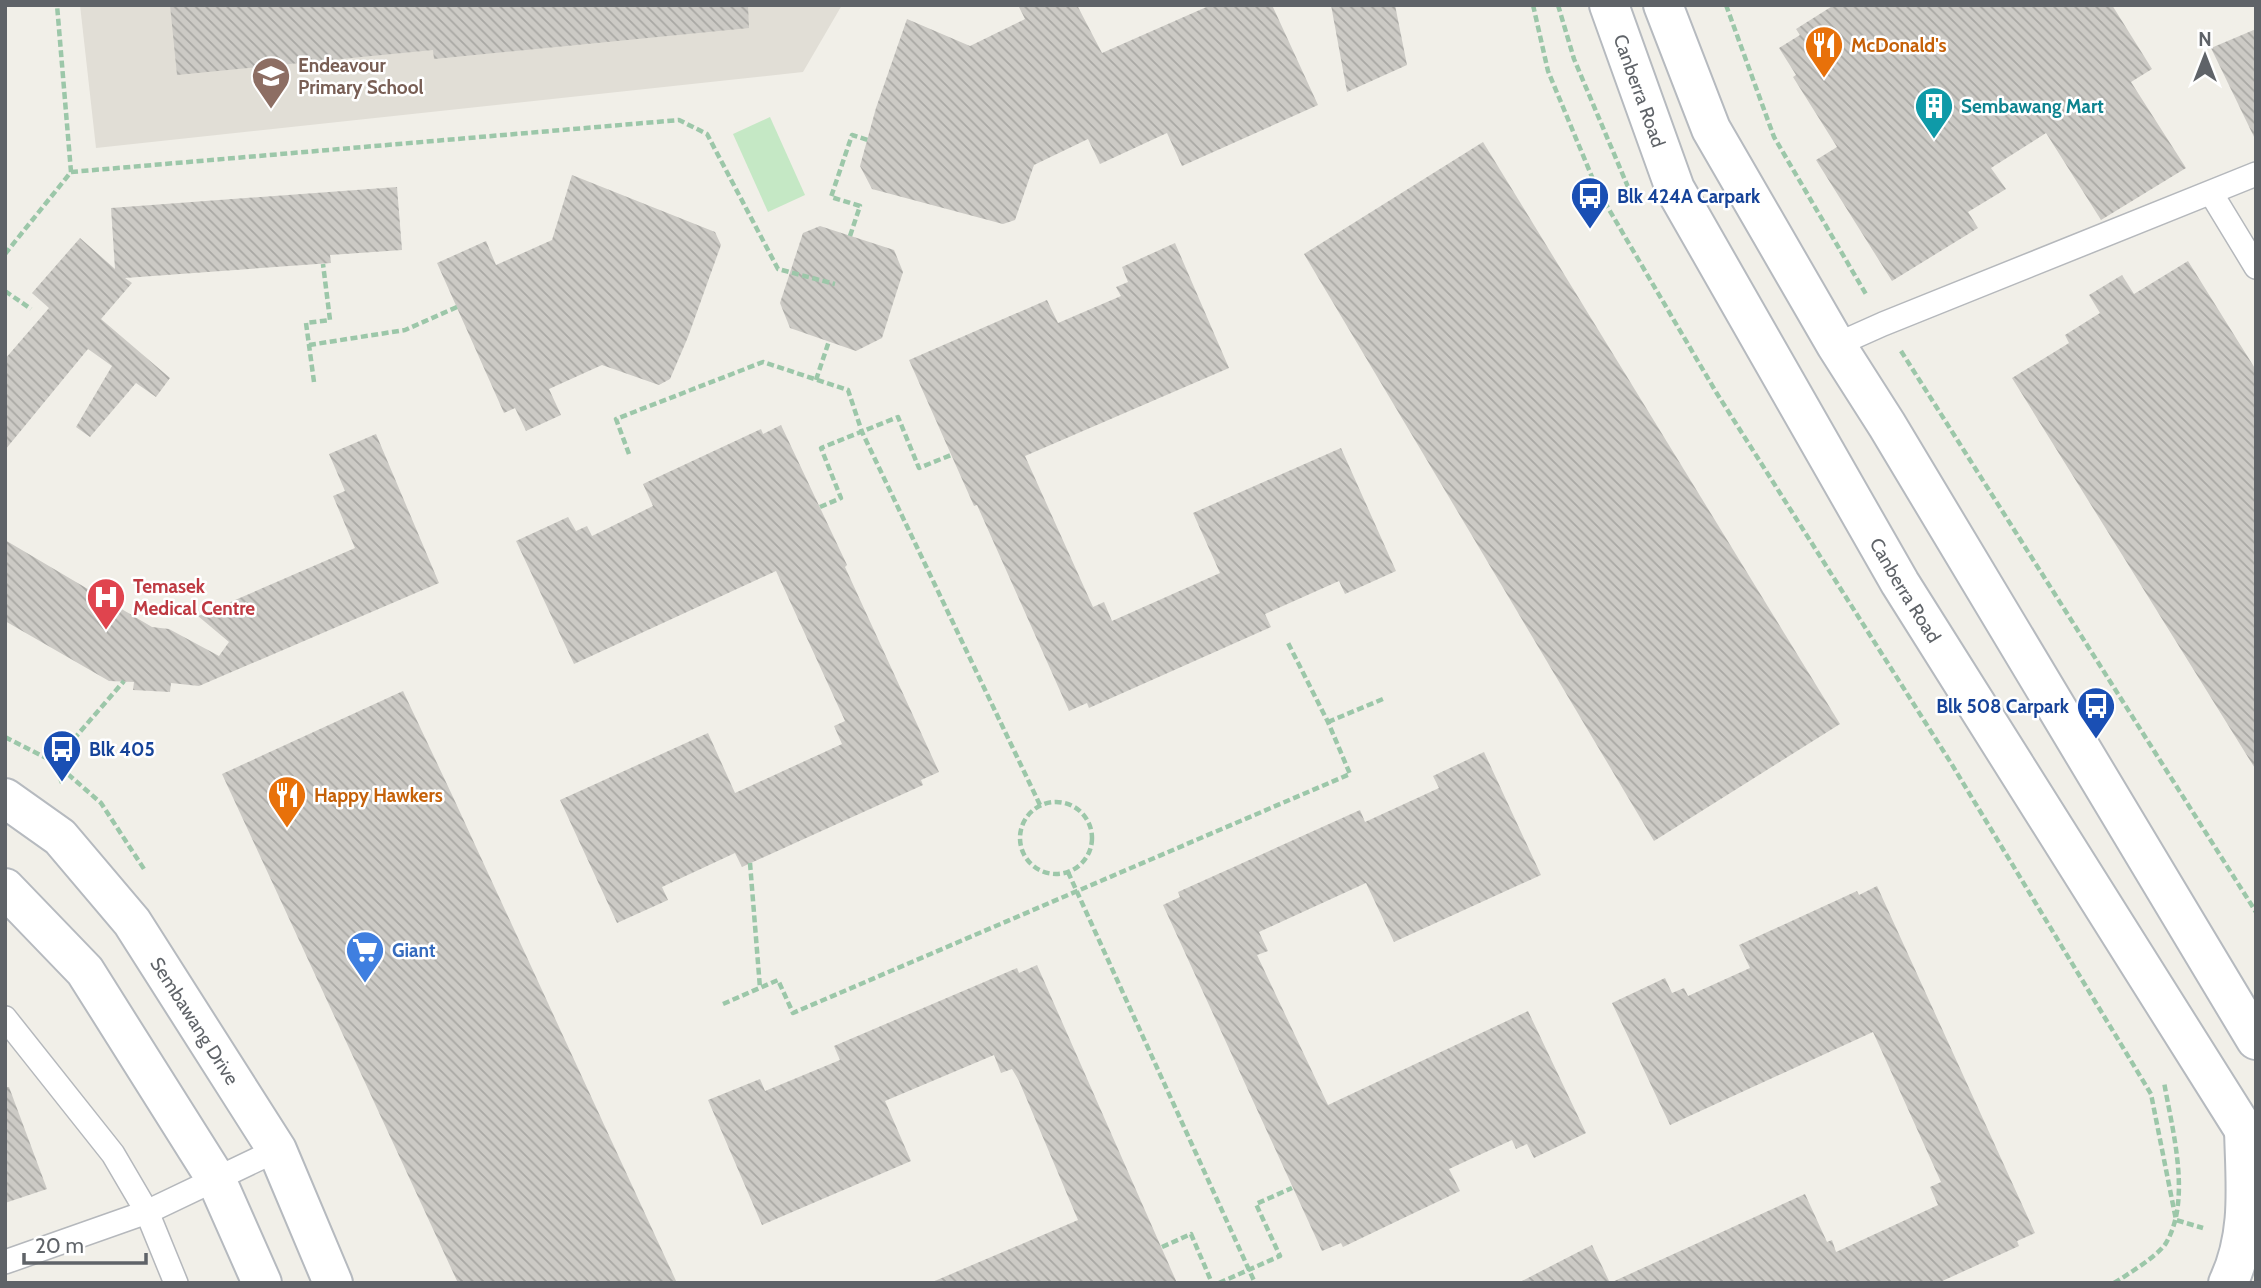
<svg xmlns="http://www.w3.org/2000/svg" width="2261" height="1288" viewBox="0 0 2261 1288" font-family="Cabin,sans-serif">
  <defs>
    <pattern id="building-back-hatch" width="6" height="6" patternUnits="userSpaceOnUse" patternTransform="scale(1.75)"><rect width="6" height="6" fill="#cccac5"/><path d="M-1 5l2 2M0 0l6 6M5-1l2 2" fill="none" stroke="#a9a8a4"/></pattern>
  </defs>
  <rect width="100%" height="100%" fill="#f1efe8"/>
  <polygon fill="#e1ded6" points="80,5 842,5 803,72 96,148"/>
  <polygon fill="#c5e8c5" points="770,117 805,195 768,212 733,134"/>
  <g fill="url(#building-back-hatch)">
    <polygon points="170,5 748,5 749,28 434,59 433,50 177,75"/>
    <polygon points="1018,5 1077,5 1102,53 1211,5 1272,5 1318,105 1182,166 1167,133 1100,164 1088,139 1034,165 1015,220 1003,224 872,189 860,166 876,108 907,19 970,46 1025,19"/>
    <polygon points="1331,5 1395,5 1407,65 1347,92"/>
    <polygon points="1834,5 2112,5 2152,69 2131,82 2186,168 2101,220 2046,133 1991,168 2006,189 1968,212 1978,228 1892,281 1816,160 1837,147 1793,77 1796,75 1779,48 1800,35 1796,29"/>
    <polygon points="2256,29 2256,141 2211,48"/>
    <polygon points="1483,142 1840,724 1654,841 1304,254"/>
    <polygon points="572,175 715,232 721,245 688,337 670,379 659,385 602,365 549,389 561,415 526,431 515,408 504,413 437,263 486,241 496,265 552,240"/>
    <polygon points="397,187 402,250 330,255 331,263 125,278 132,283 101,319 170,378 156,397 136,383 90,437 76,427 112,366 88,349 5,450 5,359 49,308 32,293 80,238 115,269 111,208"/>
    <polygon points="820,226 894,250 903,272 882,338 856,351 790,328 780,303 803,233"/>
    <polygon points="1175,243 1229,368 1025,456 1093,607 1104,602 1112,621 1220,573 1193,513 1341,448 1396,571 1345,594 1339,581 1265,614 1271,627 1089,708 1087,703 1069,711 977,505 974,506 909,360 1047,300 1058,323 1121,296 1116,287 1128,282 1122,267"/>
    <polygon points="2188,261 2256,370 2256,770 2012,378 2069,343 2065,335 2100,313 2089,295 2122,275 2134,294"/>
    <polygon points="781,425 847,565 845,567 939,772 921,780 923,785 742,867 735,853 662,887 668,900 617,923 560,800 708,733 735,793 842,744 834,726 845,721 776,571 574,664 516,541 568,517 576,531 587,526 592,536 653,506 643,484 761,429 763,434"/>
    <polygon points="376,434 439,583 199,686 171,683 170,692 133,690 134,682 109,681 5,621 5,540 152,627 169,629 219,656 229,642 198,616 355,548 333,496 345,491 329,454"/>
    <polygon points="403,691 453,797 677,1283 458,1283 222,774"/>
    <polygon points="1484,752 1541,875 1394,942 1366,883 1259,932 1268,951 1257,955 1328,1105 1528,1011 1586,1133 1534,1158 1527,1144 1516,1149 1512,1140 1449,1169 1460,1191 1343,1247 1341,1243 1322,1251 1163,905 1180,897 1178,892 1360,810 1365,822 1439,788 1433,776"/>
    <polygon points="1877,886 2035,1233 2017,1241 2019,1246 1938,1283 1610,1283 1805,1194 1827,1242 1832,1240 1836,1252 1938,1205 1930,1187 1941,1182 1873,1032 1670,1125 1612,1003 1665,978 1672,993 1684,988 1688,996 1750,968 1739,945 1857,891 1859,895"/>
    <polygon points="1037,965 1177,1283 930,1283 1078,1220 1019,1081 1012,1069 1001,1073 994,1055 885,1101 911,1161 762,1225 708,1100 760,1079 765,1091 840,1060 834,1046 1017,968 1019,973"/>
    <polygon points="5,1087 9,1087 47,1189 5,1203"/>
    <polygon points="1592,1245 1610,1283 1518,1283"/>
  </g>
  <g fill="none" stroke-linecap="round" stroke-linejoin="round">
    <g stroke="#b5b8bc" stroke-width="26">
      <g id="service">
        <polyline points="2211,193 2256,267"/>
        <polyline points="1836,345 1883,324 2256,174"/>
        <polyline points="5,1018 113,1154 147,1212 176,1283"/>
        <polyline points="5,1262 147,1212 277,1150"/>
      </g>
    </g>
    <g stroke="#b6babf" stroke-width="42">
      <g id="secondary">
        <path id="s1" d="M 1609,5 L 1675,189 L 1900,583 L 2256,1149"/>
        <polyline points="1663,5 1711,129 1836,345 1887,425 2256,1040"/>
        <path id="s2" d="M 5,798 L 60,837 L 132,922 L 277,1150 L 333,1283"/>
        <polyline points="5,888 85,971 216,1179 262,1283"/>
        <path d="M 2228,1283 C 2252,1233 2245,1181 2244,1128"/>
      </g>
    </g>
    <g stroke="#9cc7a9" stroke-width="4.5" stroke-dasharray="7 3.5" stroke-linecap="butt">
      <polyline points="1533,5 1548,71 1597,189 1716,392 1951,763 2151,1094 2176,1220 2203,1228"/>
      <polyline points="1558,5 1574,59 1628,187"/>
      <polyline points="1726,5 1774,137 1867,296"/>
      <polyline points="71,172 679,120 707,134 778,269 835,284"/>
      <polyline points="850,236 860,206 831,197 852,135 868,140"/>
      <polyline points="5,254 71,172 57,5"/>
      <polyline points="5,291 31,309"/>
      <polyline points="309,345 405,330 457,307"/>
      <polyline points="1901,351 2256,912"/>
      <polyline points="816,380 829,341"/>
      <polyline points="314,382 306,323 330,320 323,264"/>
      <polyline points="629,454 616,419 763,362 848,390 862,432 1040,805"/>
      <polyline points="820,507 841,498 821,448 898,417 919,468 951,455"/>
      <polyline points="1328,722 1383,699"/>
      <polyline points="5,737 54,762 101,803 144,869"/>
      <polyline points="62,783 54,762 124,681"/>
      <circle cx="1056" cy="838" r="36"/>
      <polyline points="750,863 760,988"/>
      <polyline points="1068,872 1255,1283"/>
      <polyline points="723,1004 778,980 793,1013 1350,774 1328,722 1287,641"/>
      <polyline points="1162,1247 1191,1234 1212,1283"/>
      <polyline points="1219,1283 1280,1256 1256,1204 1292,1188"/>
      <path d="M 2114,1283 C 2127,1275 2159,1255 2166,1243 C 2192,1199 2172,1129 2164,1082"/>
    </g>
    <use href="#service" stroke="#fff" stroke-width="23"/>
    <use href="#secondary" stroke="#fff" stroke-width="38"/>
  </g>
  <defs>
    <g id="restaurant-pin" transform="scale(2.0125)"><path d="M0 17L-7.5 6A9.5 9.5 0 1 1 7.5 6Z" fill="#e8710a" stroke="#fff"/><path d="M-5-6h1v4h1v-4h1v4h1v-4h1v5L-1.5 .5V6h-2V.5L-5-1ZM5-6V6H3V1.5H1.5Q1.5-4 5-6Z" fill="#fff"/></g>
    <g id="school-pin" transform="scale(2.0125)"><path d="M0 17L-7.5 6A9.5 9.5 0 1 1 7.5 6Z" fill="#8d6e63" stroke="#fff"/><path d="M0-5L7-2L0 1L-7-2ZM-4 1L0 2.5L4 1V4Q0 6-4 4Z" fill="#fff"/></g>
    <g id="building-pin" transform="scale(2.0125)"><path d="M0 17L-7.5 6A9.5 9.5 0 1 1 7.5 6Z" fill="#0f9aa8" stroke="#fff"/><path d="M-4-6H4V6H1V3H-1V6H-4ZM-2.5-4.3h1.7v1.8h-1.7ZM.8-4.3h1.7v1.8H.8ZM-2.5-1h1.7V.8h-1.7ZM.8-1h1.7V.8H.8Z" fill="#fff"/></g>
    <g id="bus-pin" transform="scale(2.0125)"><path d="M0 17L-7.5 6A9.5 9.5 0 1 1 7.5 6Z" fill="#1a4fb4" stroke="#fff"/><path d="M-5-6H5V4H4V6H2V4H-2V6H-4V4H-5ZM-3.5-4V0h7V-4ZM-3.5 1.2v1.5H-2V1.2ZM2 1.2v1.5H3.5V1.2Z" fill="#fff"/></g>
    <g id="hospital-pin" transform="scale(2.0125)"><path d="M0 17L-7.5 6A9.5 9.5 0 1 1 7.5 6Z" fill="#e0444e" stroke="#fff"/><path d="M-5-5h3v3.5h4V-5h3V5h-3V1.5h-4V5h-3Z" fill="#fff"/></g>
    <g id="supermarket-pin" transform="scale(2.0125)"><path d="M0 17L-7.5 6A9.5 9.5 0 1 1 7.5 6Z" fill="#3f7fe0" stroke="#fff"/><path d="M-6-5.5h2.5l.6 2H6L4.5 2H-2.5L-4.4-4H-6ZM-1.5 3.2a1.3 1.3 0 1 0 .1 0ZM3 3.2a1.3 1.3 0 1 0 .1 0Z" fill="#fff"/></g>
  </defs>
  <g fill-rule="evenodd">
    <use href="#restaurant-pin" x="1824" y="45"/>
    <use href="#school-pin" x="271" y="76"/>
    <use href="#building-pin" x="1934" y="106"/>
    <use href="#bus-pin" x="1590" y="196"/>
    <use href="#hospital-pin" x="106" y="597"/>
    <use href="#bus-pin" x="2096" y="706"/>
    <use href="#bus-pin" x="62" y="749"/>
    <use href="#restaurant-pin" x="287" y="795"/>
    <use href="#supermarket-pin" x="365" y="950"/>
  </g>
  <g text-anchor="middle" stroke-width="5" stroke-linejoin="round" paint-order="stroke">
    <g font-size="19" font-weight="bold" fill="#c56008" stroke="#fff" text-anchor="start">
      <text x="1851" y="52">McDonald's</text>
      <text x="314" y="802">Happy Hawkers</text>
    </g>
    <g font-size="19" font-weight="bold" fill="#785e54" stroke="#fff" text-anchor="start">
      <text x="298" y="72">Endeavour<tspan x="298" dy="22">Primary School</tspan></text>
    </g>
    <g font-size="19" fill="#5f6368" stroke="#fff">
      <text dy="7" stroke="none"><textPath href="#s1" startOffset="91">Canberra Road</textPath></text>
      <text dy="7" stroke="none"><textPath href="#s1" startOffset="658">Canberra Road</textPath></text>
      <text dy="7" stroke="none"><textPath href="#s2" startOffset="296">Sembawang Drive</textPath></text>
    </g>
    <g font-size="19" font-weight="bold" fill="#0d838f" stroke="#fff" text-anchor="start">
      <text x="1961" y="113">Sembawang Mart</text>
    </g>
    <g font-size="19" font-weight="bold" fill="#164399" stroke="#fff" text-anchor="start">
      <text x="1617" y="203">Blk 424A Carpark</text>
      <text x="2069" y="713" text-anchor="end">Blk 508 Carpark</text>
      <text x="89" y="756">Blk 405</text>
    </g>
    <g font-size="19" font-weight="bold" fill="#be3a42" stroke="#fff" text-anchor="start">
      <text x="133" y="593">Temasek<tspan x="133" dy="22">Medical Centre</tspan></text>
    </g>
    <g font-size="19" font-weight="bold" fill="#366cbe" stroke="#fff" text-anchor="start">
      <text x="392" y="957">Giant</text>
    </g>
  </g>
  <rect width="2261" height="1288" fill="none" stroke="#5f6368" stroke-width="14"/>
  <g transform="translate(2205 56)" stroke="#ffffff" stroke-width="5" paint-order="stroke">
  <path d="M0-5L12 26L0 18L-12 26Z" fill="#5f6368"/>
  <text y="-10" font-size="19" font-weight="bold" text-anchor="middle" fill="#5f6368">N</text>
  </g>
  <path d="M24 1253v10h122v-10" fill="none" stroke="#5f6368" stroke-width="3.5"/>
  <text x="35" y="1253" font-size="21" fill="#5f6368" stroke="#ffffff" stroke-width="5" paint-order="stroke">20 m</text>
</svg>
